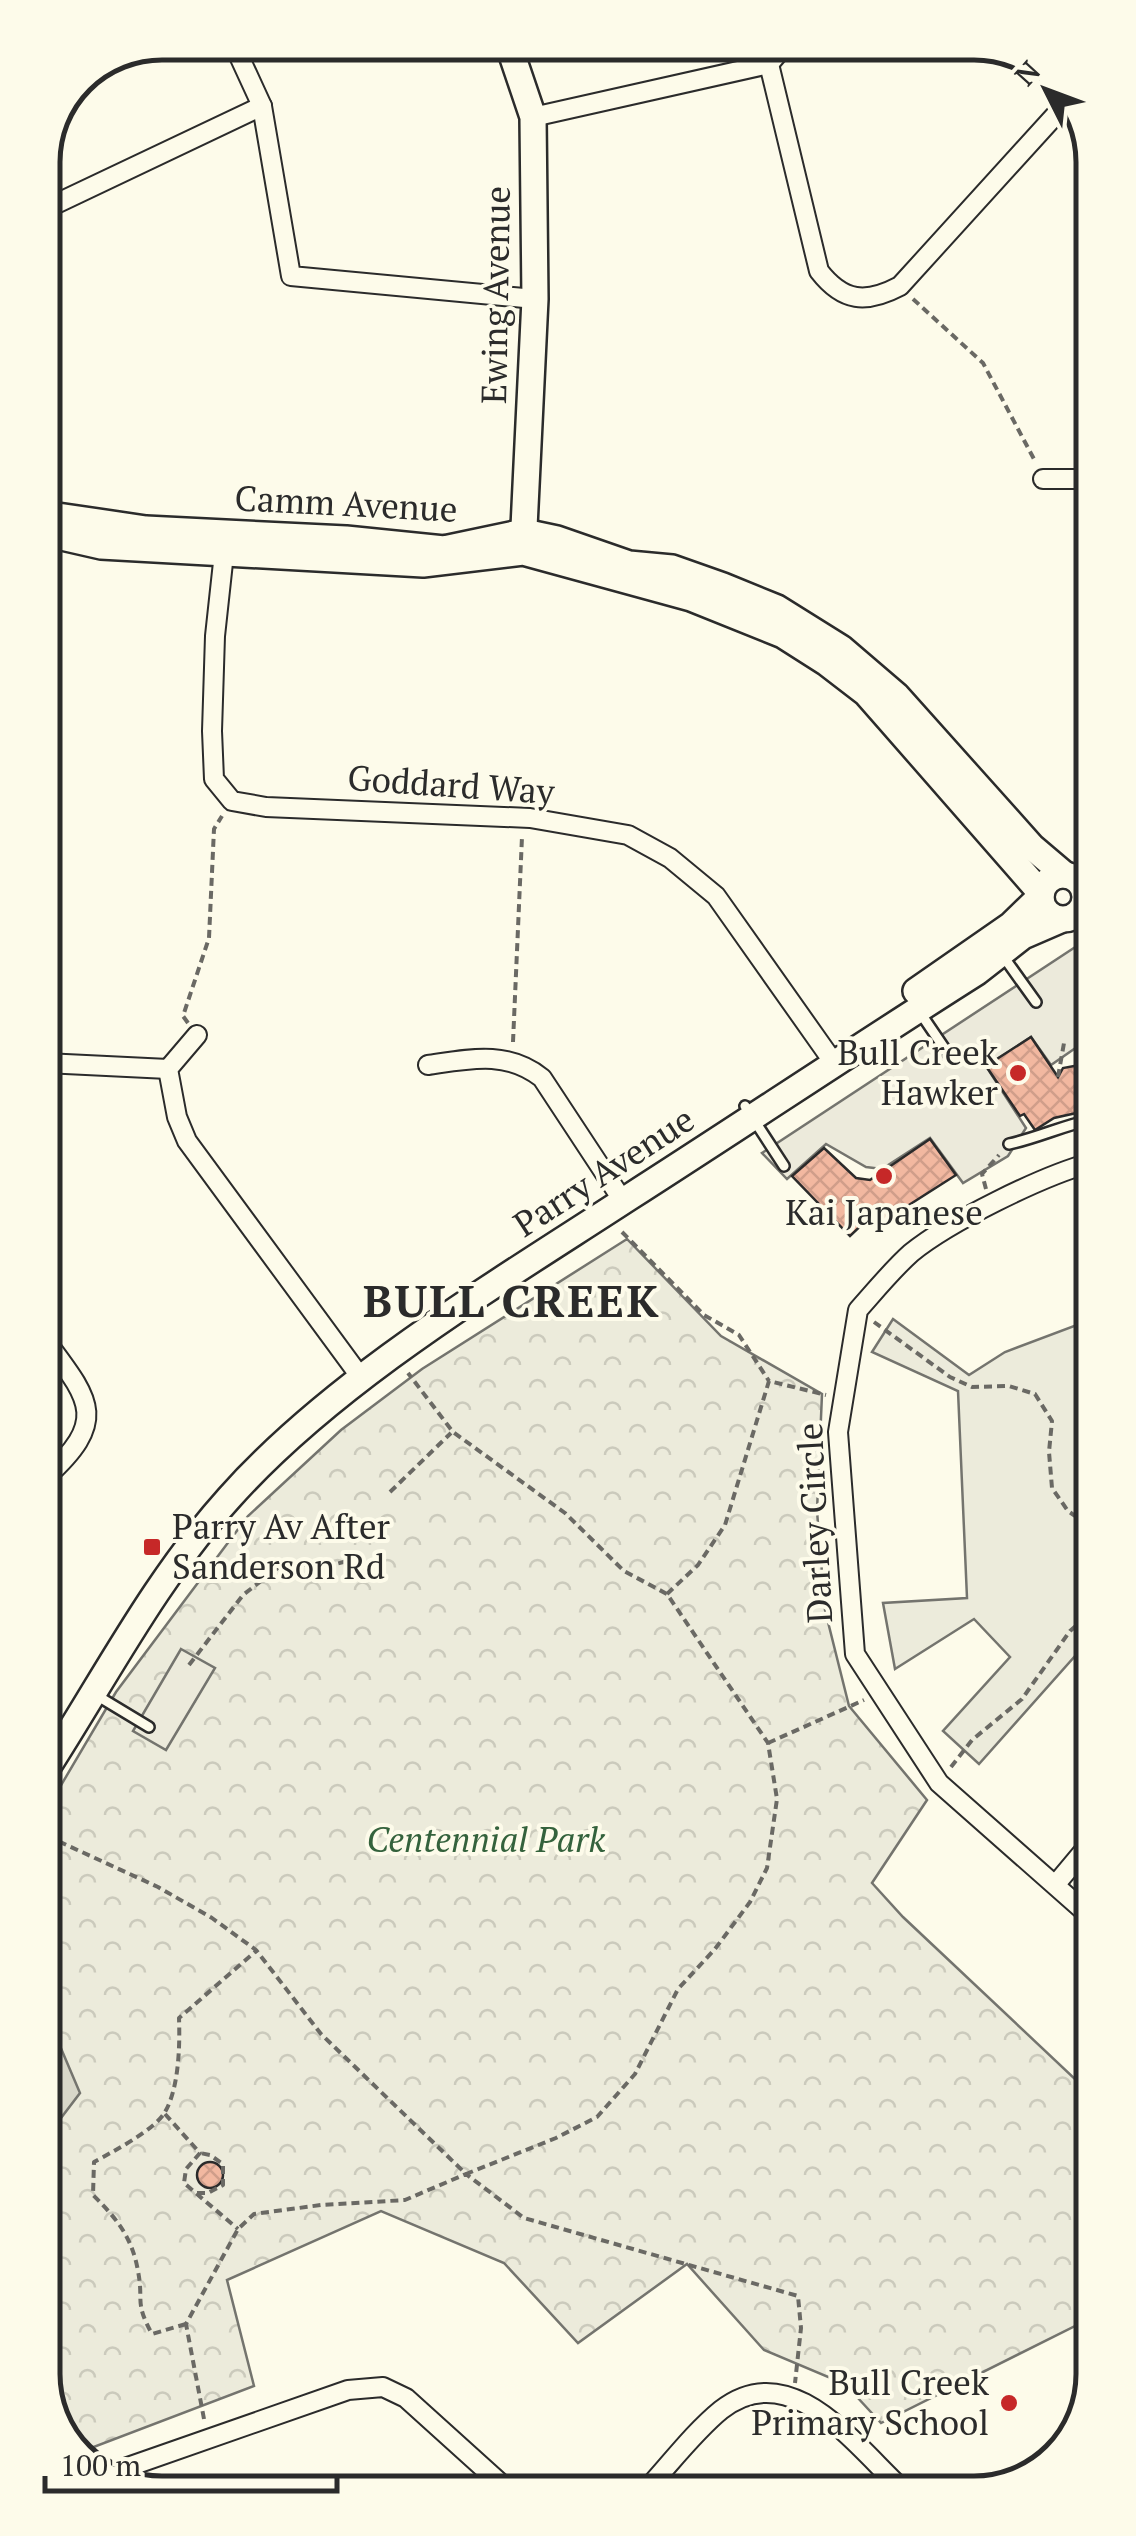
<svg xmlns="http://www.w3.org/2000/svg" width="1136" height="2536" viewBox="0 0 1136 2536" font-family="'PT Serif',serif">
  <defs>
    <pattern id="park-crowns" width="20" height="18" patternUnits="userSpaceOnUse" patternTransform="scale(2.5)"><rect width="20" height="18" fill="#ecebdb"/><path d="M2 6a3 3 0 1 1 6 0M12 15a3 3 0 1 1 6 0" fill="none" stroke="#cbcabc"/></pattern>
    <pattern id="building-cross-hatch" width="8" height="8" patternUnits="userSpaceOnUse" patternTransform="scale(2.5)"><rect width="8" height="8" fill="#f2b8a0"/><path d="M0 0l8 8M0 8l8-8" fill="none" stroke="#d09e8a"/></pattern>
  </defs>
  <rect width="100%" height="100%" fill="#fdfbea"/>
  <polygon fill="#ecebdb" stroke="#74746e" stroke-width="2.5" points="893,1319 969,1375 1005,1352 1090,1320 1091,1638 979,1764 943,1731 1010,1657 974,1619 895,1669 883,1603 967,1598 958,1391 872,1352"/>
  <polygon fill="url(#park-crowns)" stroke="#74746e" stroke-width="2.5" points="627,1239 721,1336 822,1394 817,1511 825,1610 849,1706 927,1800 872,1883 903,1917 1093,2096 1093,2317 881,2423 845,2384 764,2350 687,2264 578,2343 504,2263 381,2211 227,2280 254,2386 78,2453 49,2413 47,1809 116,1692 248,1516 341,1430 422,1369"/>
  <g fill="#eceadb" stroke="#74746e" stroke-width="2.5">
    <polygon points="1089,938 1090,1057 1086,1060 1077,1047 1051,1065 1031,1037 986,1066 1026,1128 1008,1156 963,1183 930,1138 882,1169 866,1167 826,1144 787,1179 762,1153"/>
    <polygon points="181,1649 215,1668 166,1750 133,1731"/>
  </g>
  <polygon fill="#d8d7c9" stroke="#74746e" stroke-width="2.5" points="48,2038 57,2039 80,2093 48,2135"/>
  <g fill="url(#building-cross-hatch)" stroke="#2b2b2b" stroke-width="2.5">
    <polygon points="1031,1037 1058,1077 1063,1068 1090,1063 1090,1110 1054,1118 1035,1130 1024,1114 1020,1116 986,1066"/>
    <polygon points="930,1139 956,1175 879,1224 872,1215 850,1236 792,1176 824,1148 856,1178 870,1180"/>
    <circle cx="210" cy="2175" r="13"/>
  </g>
  <g fill="none" stroke-linecap="round" stroke-linejoin="round">
    <g stroke="#2b2b2b" stroke-width="14">
      <g id="lane">
        <polyline points="1003,956 1036,1002"/>
        <polyline points="919,1011 951,1058"/>
        <polyline points="745,1106 784,1166"/>
        <path d="M 1009,1144 C 1037,1138 1062,1126 1090,1120"/>
        <polyline points="96,1695 149,1727"/>
      </g>
    </g>
    <g stroke="#2b2b2b" stroke-width="22">
      <g id="street">
        <polyline points="233,43 262,106 291,276 535,299"/>
        <path d="M 769,64 L 819,271 C 843,302 866,304 900,286 L 1070,99"/>
        <polyline points="533,117 769,64 787,43"/>
        <polyline points="43,210 262,106"/>
        <polyline points="1043,479 1088,479"/>
        <polyline points="225,544 215,636 212,731 214,779 232,801 266,807 530,818 628,835 670,858 716,896 834,1063"/>
        <polyline points="197,1035 168,1069 177,1117 187,1141 362,1379"/>
        <polyline points="45,1063 168,1069"/>
        <path d="M 428,1065 C 469,1059 507,1050 542,1078 L 623,1201"/>
        <path d="M 1090,1163 C 1042,1176 949,1222 911,1253 C 892,1270 875,1291 858,1310 L 838,1432 L 855,1654 L 939,1783 L 1092,1918"/>
        <path d="M 46,1341 C 90,1400 109,1420 46,1477"/>
        <polyline points="1056,1884 1092,1841"/>
        <polyline points="105,2475 348,2390 383,2387 406,2398 509,2491"/>
        <path d="M 646,2490 C 670,2464 694,2432 721,2410 C 790,2356 853,2443 901,2488"/>
      </g>
    </g>
    <g stroke="#2b2b2b" stroke-width="30">
      <g id="secondary">
        <polyline points="508,43 533,117 535,299 523,548"/>
        <polyline points="44,514 146,529 346,539 444,549 524,532 557,539 629,564 672,568 723,586 777,608 841,648 897,696 1032,847 1065,875"/>
        <polyline points="44,533 101,546 423,564 523,552 691,598 783,635 827,663 866,693 1041,893"/>
        <circle cx="1063" cy="897" r="22"/>
        <polyline points="916,991 1011,925 1041,896"/>
        <path d="M 47,1768 C 106,1676 156,1579 229,1498 C 333,1381 496,1284 628,1198 C 745,1123 860,1046 977,972 L 1023,936 L 1060,920"/>
      </g>
    </g>
    <g stroke="#6a6964" stroke-width="4" stroke-dasharray="8 5" stroke-linecap="butt">
      <polyline points="913,299 983,363 1035,461"/>
      <polyline points="188,1023 183,1016 209,938 214,829 222,816"/>
      <polyline points="513,1042 522,837"/>
      <polyline points="1058,1077 1064,1043"/>
      <polyline points="986,1189 982,1174 999,1155"/>
      <polyline points="622,1232 704,1315 739,1335 769,1381"/>
      <polyline points="874,1322 950,1377 972,1387 1009,1386 1035,1394 1052,1421 1049,1452 1052,1488 1068,1511 1091,1527"/>
      <polyline points="390,1492 451,1433"/>
      <polyline points="667,1594 698,1565 725,1525 769,1381 826,1395"/>
      <path d="M 189,1665 L 243,1595 L 284,1563 C 311,1565 330,1570 355,1557"/>
      <polyline points="768,1743 864,1700"/>
      <polyline points="951,1767 972,1740 1022,1699 1070,1631 1091,1613"/>
      <polyline points="47,1836 158,1887 212,1918 256,1950 321,2034 466,2174 556,2138 597,2117 635,2074 678,1989 715,1949 750,1902 767,1868 777,1799 768,1743 667,1594 624,1571 565,1513 453,1432 408,1373"/>
      <polyline points="165,2114 200,2153 186,2169 184,2183 238,2229"/>
      <polyline points="197,2193 208,2193 223,2185 223,2164 210,2155 200,2153"/>
      <path d="M 186,2324 L 152,2334 C 134,2301 144,2302 138,2271 C 132,2237 117,2219 93,2195 L 94,2162 C 112,2152 155,2130 165,2112 C 179,2088 180,2045 179,2018 L 256,1951"/>
      <polyline points="204,2419 186,2324 238,2229 254,2214 321,2205 405,2200 466,2174 524,2218 798,2296 801,2328 795,2383"/>
      <polyline points="84,2461 98,2457"/>
    </g>
    <use href="#lane" stroke="#fdfbea" stroke-width="9"/>
    <use href="#street" stroke="#fdfbea" stroke-width="18"/>
    <use href="#secondary" stroke="#fdfbea" stroke-width="25"/>
  </g>
  <g fill="#c62828" stroke="#fdfbea" stroke-width="4">
    <circle cx="1018" cy="1073" r="10"/>
    <circle cx="884" cy="1176" r="10"/>
    <rect x="142" y="1537" width="20" height="20" rx="5"/>
    <circle cx="1009" cy="2403" r="10"/>
  </g>
  <g text-anchor="middle" stroke-width="8" stroke-linejoin="round" paint-order="stroke">
    <g font-size="35" fill="#2b2b2b" stroke="#fdfbea">
      <text transform="translate(496 295) rotate(-89)" y="12">Ewing Avenue</text>
      <text transform="translate(346 504) rotate(3)" y="12">Camm Avenue</text>
      <text transform="translate(451 785) rotate(4)" y="12">Goddard Way</text>
      <text transform="translate(604 1172) rotate(-33)" y="12">Parry Avenue</text>
      <text transform="translate(815 1523) rotate(-93)" y="12">Darley Circle</text>
    </g>
    <g font-size="35" fill="#2b2b2b" stroke="#fdfbea" text-anchor="end">
      <text x="998" y="1065">Bull Creek<tspan x="998" dy="40">Hawker</tspan></text>
      <text x="884" y="1225" text-anchor="middle">Kai Japanese</text>
      <text x="172" y="1539" text-anchor="start">Parry Av After<tspan x="172" dy="40">Sanderson Rd</tspan></text>
      <text x="989" y="2395">Bull Creek<tspan x="989" dy="40">Primary School</tspan></text>
    </g>
    <g font-size="35" font-style="italic" fill="#34623c" stroke="#fdfbea">
      <text x="486" y="1852">Centennial Park</text>
    </g>
    <g font-size="45" font-weight="bold" letter-spacing="2.5" fill="#2b2b2b" stroke="#fdfbea">
      <text x="512" y="1317">BULL CREEK</text>
    </g>
  </g>
  <path d="M0 0H1136V2536H0ZM162 60H974A102 102 0 0 1 1076 162V2374A102 102 0 0 1 974 2476H162A102 102 0 0 1 60 2374V162A102 102 0 0 1 162 60Z" fill="#fdfbea" fill-rule="evenodd"/>
  <path fill="none" stroke="#2b2b2b" stroke-width="5" d="M162 60H974A102 102 0 0 1 1076 162V2374A102 102 0 0 1 974 2476H162A102 102 0 0 1 60 2374V162A102 102 0 0 1 162 60Z"/>
  <g transform="translate(1046 90) rotate(312)" stroke="#fdfbea" stroke-width="8" paint-order="stroke">
  <path d="M0-8L18 38L0 25L-18 38Z" fill="#2b2b2b"/>
  <text y="-15" font-size="28" font-weight="bold" text-anchor="middle" fill="#2b2b2b">N</text>
  </g>
  <path d="M45 2476v15h292v-15" fill="none" stroke="#2b2b2b" stroke-width="5"/>
  <text x="60" y="2476" font-size="30" fill="#2b2b2b" stroke="#fdfbea" stroke-width="8" paint-order="stroke">100 m</text>
</svg>
